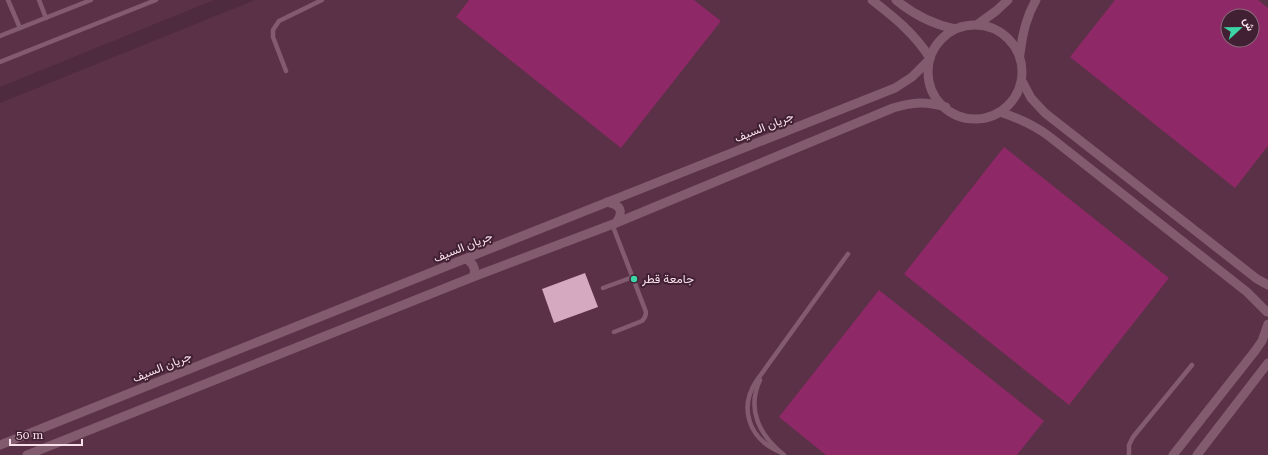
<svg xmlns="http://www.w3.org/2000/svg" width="1268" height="455" viewBox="0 0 1268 455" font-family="'Roboto Serif',Vazirmatn,serif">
  <rect width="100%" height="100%" fill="#4e2b3e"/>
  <g fill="#5b3148" fill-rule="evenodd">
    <polygon points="0,0 214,0 0,87"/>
    <path d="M 255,0 L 1268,0 L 1268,455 L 0,455 L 0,103 ZM 1228,16 L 1252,16 L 1252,40 L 1228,40 Z"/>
  </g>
  <g fill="#8e2866" fill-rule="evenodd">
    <polygon points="469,0 694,0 721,21 621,148 456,17"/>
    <path d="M 1115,0 L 1258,0 L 1268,8 L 1268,146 L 1235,188 L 1070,57 ZM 1228,16 L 1252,16 L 1252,40 L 1228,40 Z"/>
    <polygon points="1004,147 1169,278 1069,405 904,274"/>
    <polygon points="879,290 1044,421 1017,455 826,455 779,417"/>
  </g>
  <polygon fill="#d5a9bf" points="585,273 598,307 554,323 542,289"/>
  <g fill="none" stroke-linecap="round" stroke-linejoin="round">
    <g stroke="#825b6f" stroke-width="4.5">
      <polyline points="8,0 20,28"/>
      <polyline points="39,0 46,18"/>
      <polyline points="0,36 91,0"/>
      <polyline points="0,62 156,0"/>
      <polyline points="286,71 273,37 273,30 279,21 322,0"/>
      <path d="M 612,224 L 646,312 C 646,316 645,318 642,321 L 614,332"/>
      <polyline points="603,288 633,277"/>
      <path d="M 760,380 C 746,410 760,436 784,455"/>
      <path d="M 780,452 C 749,439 738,408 757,380 L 848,254"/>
      <polyline points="1129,455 1129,445 1133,437 1192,365"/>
    </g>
    <g stroke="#825b6f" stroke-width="9">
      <path d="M 872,0 C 895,18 914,33 930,58"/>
      <path d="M 896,0 C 914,15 932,24 955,29"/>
      <polyline points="978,24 996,11 1008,0"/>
      <circle cx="975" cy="72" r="47"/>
      <path d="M 1020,54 C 1022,35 1026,17 1036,0"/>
      <polyline points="1022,81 1031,98 1045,113 1257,279 1268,285"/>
      <path d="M 1000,112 C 1018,118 1034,125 1050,137 L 1247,292 L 1267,312"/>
      <path d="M 607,202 C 621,205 624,211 616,223"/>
      <path d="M 466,259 C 473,263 477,269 473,277"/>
      <polyline points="0,445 497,246 895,88 912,77 928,61"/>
      <path d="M 27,455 L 473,277 L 616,223 L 893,108 C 914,102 925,101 946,107"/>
      <polyline points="1173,455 1255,351 1262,341 1268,324"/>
      <polyline points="1197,455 1268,363"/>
    </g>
  </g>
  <circle fill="#3cd4a4" stroke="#422033" stroke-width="1.5" cx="634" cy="279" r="4"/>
  <g text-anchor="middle" stroke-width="4" stroke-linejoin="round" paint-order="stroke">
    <g font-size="12" fill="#f8e0eb" stroke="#422033">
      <text transform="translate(764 127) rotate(-22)" y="4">جريان السيف</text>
      <text transform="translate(463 247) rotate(-22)" y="4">جريان السيف</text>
      <text transform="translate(162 367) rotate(-22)" y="4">جريان السيف</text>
    </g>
    <g font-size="12" fill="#f8e0eb" stroke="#422033" text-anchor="start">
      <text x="642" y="283">جامعة قطر</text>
    </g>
  </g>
  <g transform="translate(1240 28) rotate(68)"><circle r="19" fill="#422033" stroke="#8b6d7d"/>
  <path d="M0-3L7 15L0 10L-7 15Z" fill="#3cd4a4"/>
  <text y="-6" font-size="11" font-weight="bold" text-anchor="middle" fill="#f8e0eb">ش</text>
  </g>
  <path d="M10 439v6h72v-6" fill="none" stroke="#f8e0eb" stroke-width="2"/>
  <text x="16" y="439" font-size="12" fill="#f8e0eb" stroke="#422033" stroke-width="3" paint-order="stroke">50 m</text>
</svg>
